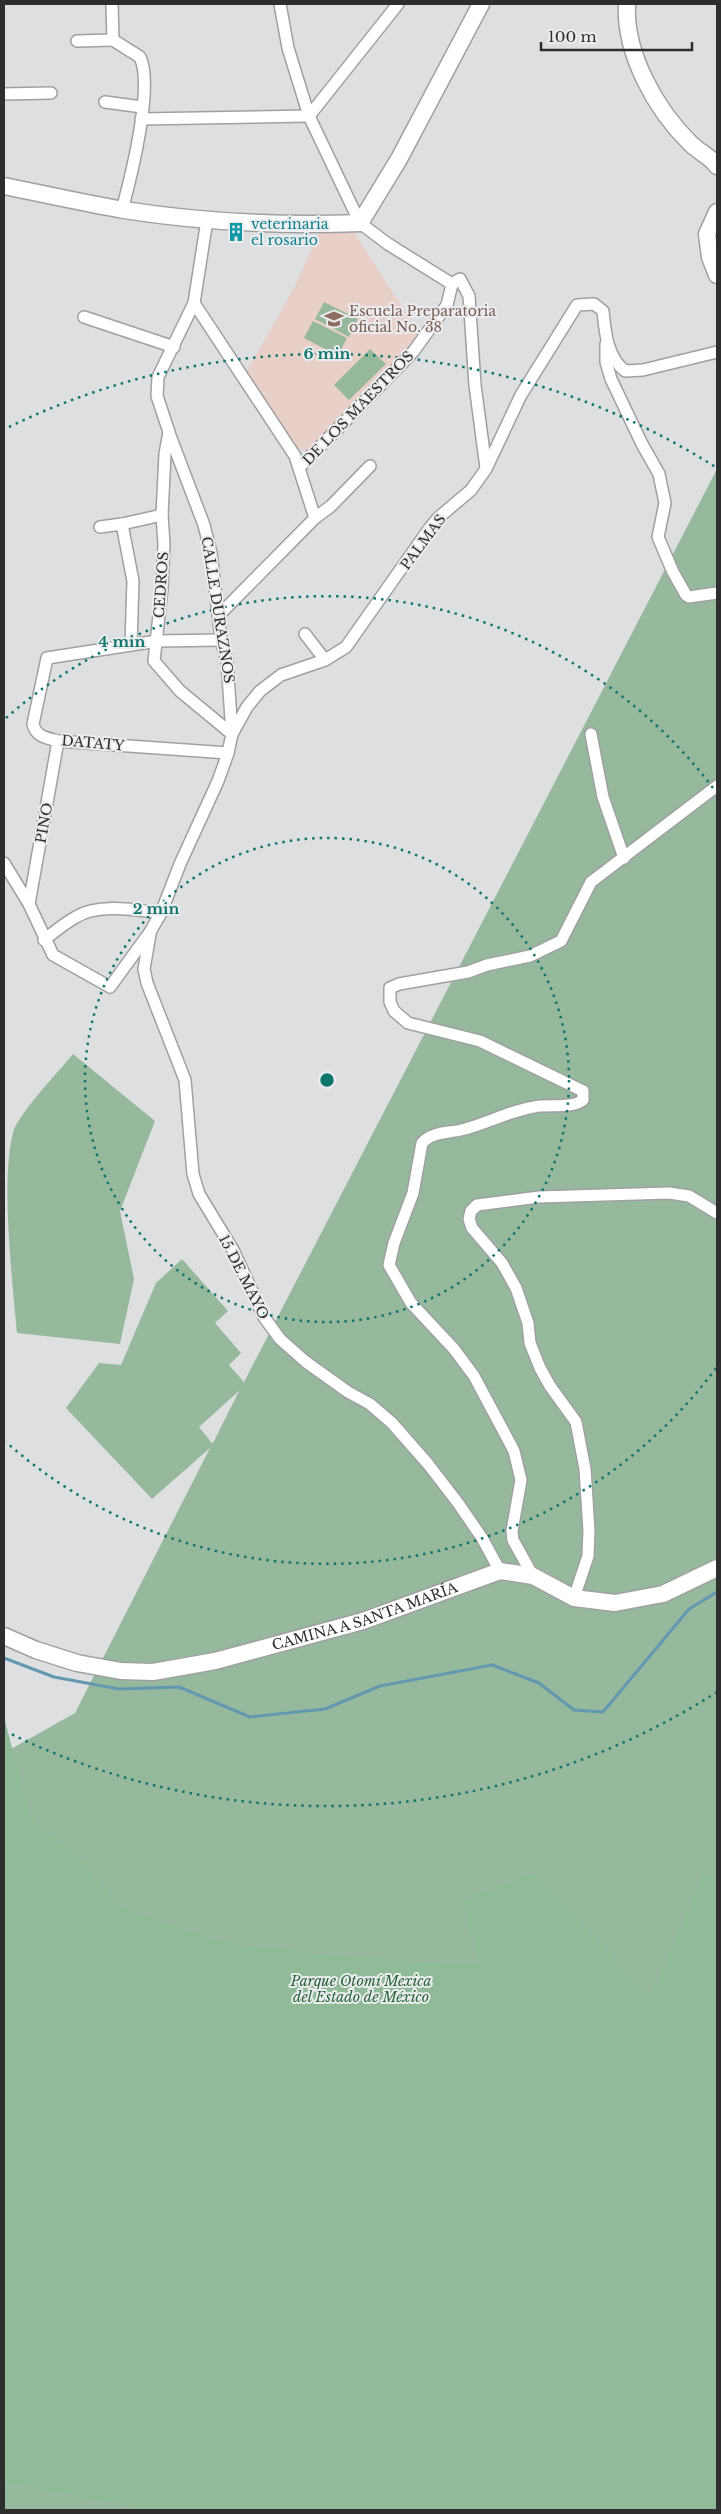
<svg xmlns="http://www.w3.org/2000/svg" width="721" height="2514" viewBox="0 0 721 2514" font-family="'Libre Baskerville',serif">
  <rect width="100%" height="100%" fill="#dedfe1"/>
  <polygon fill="#e8cfc7" points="354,232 420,335 308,451 295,448 246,373 295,286 319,233"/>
  <g fill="#96b99d" fill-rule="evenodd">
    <polygon points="324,302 358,319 349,337 315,319"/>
    <polygon points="313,321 347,338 338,356 304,338"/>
    <polygon points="370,349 386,364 349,400 334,385"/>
    <path d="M 717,469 L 717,2510 L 4,2510 L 4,1753 L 75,1713 L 210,1448 L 152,1499 L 66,1408 L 99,1363 L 121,1365 L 156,1283 L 182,1259 L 228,1311 L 215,1323 L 241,1353 L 229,1365 L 244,1382 ZM 239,1391 L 213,1443 L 212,1443 L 199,1427 Z"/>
    <path d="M 73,1054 L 155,1121 L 120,1211 L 134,1279 L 120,1344 L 17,1333 C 12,1280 0,1175 14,1129 C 27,1104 55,1076 73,1054 Z"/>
  </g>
  <polygon fill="#8fbb98" points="4,1717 29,1813 42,1829 86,1863 118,1907 220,1942 345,1957 482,1965 461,1901 534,1873 650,1998 705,1872 717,1876 717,2510 153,2510 4,2482"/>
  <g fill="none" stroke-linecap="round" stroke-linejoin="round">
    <polyline stroke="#6299b1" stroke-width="3" points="4,1658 54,1677 119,1689 179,1687 250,1717 325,1709 380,1686 492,1665 539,1683 574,1710 603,1712 689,1609 717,1592"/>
    <g stroke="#9fa0a1" stroke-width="14">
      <g id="street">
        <path d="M 112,4 L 113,40 L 140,57 C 154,86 131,177 122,210"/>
        <polyline points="280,4 288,48 309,116 360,223 388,244 452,284"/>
        <polyline points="77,41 113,40"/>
        <polyline points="4,94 51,93"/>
        <polyline points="105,102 142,107"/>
        <polyline points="141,119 309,116 398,4"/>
        <polyline points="207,220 194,303 158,377 157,396 169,432 165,454 162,515 164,544 162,588 154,661 180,691 232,734"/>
        <polyline points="452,284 460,279 469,296 475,385 486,468"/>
        <polyline points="194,303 295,456 315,518 219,615"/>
        <polyline points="84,317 174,347"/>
        <polyline points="606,344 606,362 611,379 642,444 659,474 665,503 658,537 673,572 686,595 689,597 717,593"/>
        <polyline points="169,433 204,525 211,553 221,640 227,661 232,734"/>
        <polyline points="300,467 413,352 447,305 452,284"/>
        <polyline points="315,518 331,506 370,466"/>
        <polyline points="122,524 133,581 131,644"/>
        <polyline points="100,527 122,524 162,515"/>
        <polyline points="305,634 325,660"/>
        <path d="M 221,640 L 157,641 L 47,658 L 33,724 C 36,737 47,738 58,741 L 228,753"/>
        <polyline points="591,734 603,797 624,858"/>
        <path d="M 4,863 L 29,904 L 53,955 L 110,987 L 150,932 L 161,913 L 180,864 L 218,781 L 228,753 L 232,734 L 247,707 L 260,691 L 281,675 L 325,660 L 346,647 L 429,529 L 438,518 L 471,490 L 486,469 L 521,395 L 577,305 L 594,304 L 603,311 C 605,332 607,357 625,371 L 643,370 L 717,352"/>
        <polyline points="29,904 58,741"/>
        <polyline points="150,934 144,969 147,983 185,1080 193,1174 199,1194 233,1250 264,1317 280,1339 306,1362 348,1392 370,1404 392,1423 428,1464 458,1503 482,1538 500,1571"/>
        <path d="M 44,940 C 54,932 65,923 76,917 C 98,903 136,910 161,913"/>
        <path d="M 533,1576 L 513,1540 L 512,1531 L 521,1480 L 514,1451 L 474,1376 L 454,1349 L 411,1303 L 389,1265 L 394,1243 L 413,1193 L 422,1143 C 431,1132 448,1133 461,1130 C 486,1124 509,1111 534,1107 C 548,1104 572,1109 583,1100 L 583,1091 L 480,1041 L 408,1023 L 394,1011 L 390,1002 L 390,988 L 399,984 L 468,972 L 487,965 L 530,956 L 561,941 L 591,882 L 717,786"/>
        <polyline points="574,1598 588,1556 589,1531 585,1469 576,1422 550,1386 540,1368 530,1343 528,1323 516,1288 502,1263 472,1228 469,1219 471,1211 477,1205 539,1197 669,1193 689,1196 717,1213"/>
      </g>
    </g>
    <g stroke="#9fa0a1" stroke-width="19">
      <g id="secondary">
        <path d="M 627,4 C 624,53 656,110 691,144 C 699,152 711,157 717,166"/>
        <path d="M 4,186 C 44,194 84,203 124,210 C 202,222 282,226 360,223 L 399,159 L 481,4"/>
        <polyline points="717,212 707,234 710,257 717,275"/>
        <path id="s1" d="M 4,1636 L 36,1650 L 77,1663 L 121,1671 L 153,1672 L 215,1661 L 363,1621 L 500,1571 L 533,1576 L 574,1598 L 615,1603 L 663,1594 L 717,1568"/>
      </g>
    </g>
    <use href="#street" stroke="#fff" stroke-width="11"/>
    <use href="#secondary" stroke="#fff" stroke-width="16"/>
  </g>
  <g fill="none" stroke="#0f766e" stroke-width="2.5" stroke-dasharray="2.5 5">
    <circle cx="327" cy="1080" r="242"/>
    <path d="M716 1368A484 484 0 0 1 6 1442M6 718A484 484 0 0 1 716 792"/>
    <path d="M717 1692A726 726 0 0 1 9 1733M9 427A726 726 0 0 1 717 468"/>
  </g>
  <defs>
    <g id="building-bare" transform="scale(1.5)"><path d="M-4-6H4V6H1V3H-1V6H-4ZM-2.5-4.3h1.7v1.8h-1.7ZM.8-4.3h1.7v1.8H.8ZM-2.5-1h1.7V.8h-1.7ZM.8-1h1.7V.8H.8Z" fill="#0f9aa8" stroke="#ececee" stroke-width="2.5" paint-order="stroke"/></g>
    <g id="school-bare" transform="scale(1.5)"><path d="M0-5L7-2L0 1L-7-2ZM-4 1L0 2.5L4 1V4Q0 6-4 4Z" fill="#8d6e63" stroke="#ececee" stroke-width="2.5" paint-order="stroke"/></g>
  </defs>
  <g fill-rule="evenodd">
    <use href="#building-bare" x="236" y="232"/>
    <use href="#school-bare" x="334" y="319"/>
  </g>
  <g text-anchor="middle" stroke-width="4" stroke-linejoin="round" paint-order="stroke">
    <g font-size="14" fill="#0d838f" stroke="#ececee" text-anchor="start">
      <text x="251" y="229">veterinaria<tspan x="251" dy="16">el rosario</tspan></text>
    </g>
    <g font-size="14" fill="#785e54" stroke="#ececee" text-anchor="start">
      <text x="349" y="316">Escuela Preparatoria<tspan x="349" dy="16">oficial No. 38</tspan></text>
    </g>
    <g font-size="14" fill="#2e2e2f" stroke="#ececee">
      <text transform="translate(358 408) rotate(-46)" y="5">DE LOS MAESTROS</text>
      <text transform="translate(423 542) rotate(-53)" y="5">PALMAS</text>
      <text transform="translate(161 585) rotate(-86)" y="5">CEDROS</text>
      <text transform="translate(218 610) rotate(81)" y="5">CALLE DURAZNOS</text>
      <text transform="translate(93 743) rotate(5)" y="5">DATATY</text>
      <text transform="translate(44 823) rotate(-80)" y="5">PINO</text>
      <text transform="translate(244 1277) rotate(63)" y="5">15 DE MAYO</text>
      <text dy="5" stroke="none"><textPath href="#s1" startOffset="374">CAMINA A SANTA MARÍA</textPath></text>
    </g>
    <g font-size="14" font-style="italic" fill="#236538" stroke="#ececee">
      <text x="361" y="1986">Parque Otomí Mexica<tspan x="361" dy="16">del Estado de México</tspan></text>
    </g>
  </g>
  <circle cx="327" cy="1080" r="8" fill="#0f766e" stroke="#ececee" stroke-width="2.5"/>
  <g font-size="15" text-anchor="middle" font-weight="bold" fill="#0f766e" stroke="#ececee" stroke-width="4" stroke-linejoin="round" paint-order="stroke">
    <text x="327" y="359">6 min</text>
    <text x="122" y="647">4 min</text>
    <text x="156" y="914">2 min</text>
  </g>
  <rect width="721" height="2514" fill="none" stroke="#2e2e2f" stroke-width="10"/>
  <path d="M541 42v8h151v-8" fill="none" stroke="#2e2e2f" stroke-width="2.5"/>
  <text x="548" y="42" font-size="15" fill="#2e2e2f" stroke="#ececee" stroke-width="4" paint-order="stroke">100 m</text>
</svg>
